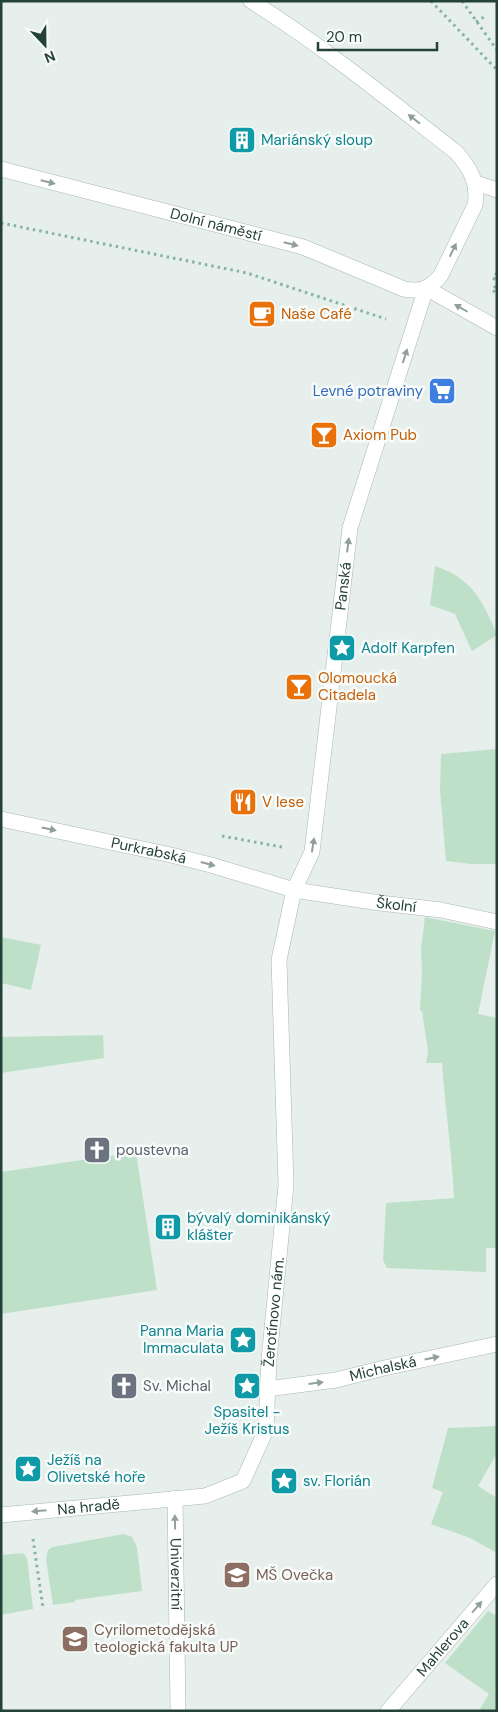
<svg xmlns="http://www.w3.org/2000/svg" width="498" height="1712" viewBox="0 0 498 1712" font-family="'DM Sans',sans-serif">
  <rect width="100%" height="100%" fill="#e6efeb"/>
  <g fill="#bfe0c8">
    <path d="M 435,566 C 472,578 483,601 497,635 L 472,651 L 455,614 L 430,605 Z"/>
    <polygon points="497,749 497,864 471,864 446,861 440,790 441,754"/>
    <path d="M 425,917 L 495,931 L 478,1014 L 497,1018 L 497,1248 L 486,1248 L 486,1272 L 387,1268 L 383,1260 L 386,1203 L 454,1198 C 452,1153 445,1108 442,1063 L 426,1063 L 428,1051 L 422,1011 L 420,1011 L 422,971 L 421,949 Z"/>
    <polygon points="1,937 41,945 31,990 1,983"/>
    <polygon points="103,1035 104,1058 1,1073 1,1037"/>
    <polygon points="136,1152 157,1290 1,1314 1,1172"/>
    <polygon points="497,1426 497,1453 478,1486 497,1498 497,1553 470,1538 431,1524 443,1492 432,1488 448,1428"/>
    <polygon points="124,1534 132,1537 137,1547 142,1591 75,1600 75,1602 53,1605 46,1559 48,1550 52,1547"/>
    <polygon points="23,1553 27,1558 33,1609 1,1615 1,1555"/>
    <polygon points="488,1611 497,1616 497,1711 484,1711 480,1709 489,1694 445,1663"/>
  </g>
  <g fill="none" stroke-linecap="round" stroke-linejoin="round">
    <g stroke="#a8b8b2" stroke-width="16">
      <g id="street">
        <path id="s1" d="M 1,169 L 303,247 L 404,289 C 421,292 430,289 441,275 L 475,205 C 479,183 470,168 456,152 C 389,100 323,46 251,1"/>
        <polyline points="476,183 497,190"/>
        <polyline points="426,288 497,328"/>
        <path id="s2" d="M 1,819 L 171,855 L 211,865 L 294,890 L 380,903 L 441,910 L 497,922"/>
        <path id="s3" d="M 267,1389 L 336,1380 L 384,1368 L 497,1344"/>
        <path id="s4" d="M 175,1498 L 178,1711"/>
        <path id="s5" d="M 1,1515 L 205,1496 L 243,1481 L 266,1430 L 269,1360 L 286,1185 L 279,960 L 294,890 L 312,852 L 350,528 L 426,288"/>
        <path id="s6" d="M 388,1711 L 497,1584"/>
      </g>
    </g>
    <g stroke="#86b3a5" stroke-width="3" stroke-dasharray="2.5 4" stroke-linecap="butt">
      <polyline points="431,1 497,70"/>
      <polyline points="462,1 497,50"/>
      <polyline points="476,22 484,17"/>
      <polyline points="1,223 247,273 386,319"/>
      <polyline points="497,273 493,278 497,281"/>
      <polyline points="495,292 492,290 497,285"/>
      <polyline points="222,836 282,847"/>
      <polyline points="33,1539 43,1608"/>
    </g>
    <use href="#street" stroke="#fff" stroke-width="15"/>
  </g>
  <defs><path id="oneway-solid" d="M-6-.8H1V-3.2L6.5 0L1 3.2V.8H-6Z" transform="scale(1.25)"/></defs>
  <g fill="#92a09c">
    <use href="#oneway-solid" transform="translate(414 119) rotate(-142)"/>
    <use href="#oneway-solid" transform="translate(48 182) rotate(14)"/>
    <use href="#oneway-solid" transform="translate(291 244) rotate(14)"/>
    <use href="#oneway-solid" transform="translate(453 250) rotate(-64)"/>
    <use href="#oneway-solid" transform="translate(461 308) rotate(-150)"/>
    <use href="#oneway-solid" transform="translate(405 356) rotate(-72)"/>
    <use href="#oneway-solid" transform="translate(348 545) rotate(-83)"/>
    <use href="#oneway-solid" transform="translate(49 829) rotate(12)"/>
    <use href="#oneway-solid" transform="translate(313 845) rotate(-81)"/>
    <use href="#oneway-solid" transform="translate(208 864) rotate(15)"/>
    <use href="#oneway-solid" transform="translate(432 1358) rotate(-12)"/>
    <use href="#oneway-solid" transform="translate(316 1383) rotate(-7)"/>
    <use href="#oneway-solid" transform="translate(39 1511) rotate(175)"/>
    <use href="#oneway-solid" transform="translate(175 1522) rotate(-91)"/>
    <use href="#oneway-solid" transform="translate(477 1607) rotate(-49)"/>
  </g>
  <defs>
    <g id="building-square" transform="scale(1.4375)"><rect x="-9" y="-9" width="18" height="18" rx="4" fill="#0f9aa8" stroke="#f7fbf9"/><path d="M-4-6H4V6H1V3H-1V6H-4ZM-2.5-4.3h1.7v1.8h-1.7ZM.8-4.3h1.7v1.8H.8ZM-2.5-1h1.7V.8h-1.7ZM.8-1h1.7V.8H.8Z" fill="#fff"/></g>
    <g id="cafe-square" transform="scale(1.4375)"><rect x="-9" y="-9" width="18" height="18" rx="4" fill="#e8710a" stroke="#f7fbf9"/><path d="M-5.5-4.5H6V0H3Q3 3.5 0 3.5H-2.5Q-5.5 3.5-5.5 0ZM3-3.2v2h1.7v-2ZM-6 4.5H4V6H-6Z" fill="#fff"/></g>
    <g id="supermarket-square" transform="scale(1.4375)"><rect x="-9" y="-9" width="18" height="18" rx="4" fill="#3f7fe0" stroke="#f7fbf9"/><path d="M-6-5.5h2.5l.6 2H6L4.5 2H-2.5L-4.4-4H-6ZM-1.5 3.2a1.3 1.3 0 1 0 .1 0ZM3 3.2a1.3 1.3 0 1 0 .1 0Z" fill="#fff"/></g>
    <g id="bar-square" transform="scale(1.4375)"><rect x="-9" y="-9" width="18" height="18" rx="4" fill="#e8710a" stroke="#f7fbf9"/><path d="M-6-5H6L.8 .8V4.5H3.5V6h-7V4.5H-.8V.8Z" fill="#fff"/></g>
    <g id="sight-square" transform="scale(1.4375)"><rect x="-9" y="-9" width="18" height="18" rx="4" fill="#0f9aa8" stroke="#f7fbf9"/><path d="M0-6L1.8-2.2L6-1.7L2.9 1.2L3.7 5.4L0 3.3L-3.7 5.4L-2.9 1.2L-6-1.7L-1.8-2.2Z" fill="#fff"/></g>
    <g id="restaurant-square" transform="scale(1.4375)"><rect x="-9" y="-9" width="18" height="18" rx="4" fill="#e8710a" stroke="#f7fbf9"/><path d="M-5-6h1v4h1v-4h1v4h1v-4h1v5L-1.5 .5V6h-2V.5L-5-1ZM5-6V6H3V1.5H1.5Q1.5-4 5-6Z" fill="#fff"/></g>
    <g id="church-square" transform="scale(1.4375)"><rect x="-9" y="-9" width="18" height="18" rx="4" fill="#6b7280" stroke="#f7fbf9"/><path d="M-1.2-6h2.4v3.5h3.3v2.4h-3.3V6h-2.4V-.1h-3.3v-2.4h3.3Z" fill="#fff"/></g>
    <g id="school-square" transform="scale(1.4375)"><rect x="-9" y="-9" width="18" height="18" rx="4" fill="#8d6e63" stroke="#f7fbf9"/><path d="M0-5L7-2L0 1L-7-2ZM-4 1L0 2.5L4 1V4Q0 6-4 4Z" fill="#fff"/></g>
    <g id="university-square" transform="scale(1.4375)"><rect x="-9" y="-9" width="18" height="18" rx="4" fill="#8d6e63" stroke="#f7fbf9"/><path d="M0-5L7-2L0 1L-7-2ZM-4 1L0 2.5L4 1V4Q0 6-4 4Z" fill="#fff"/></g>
  </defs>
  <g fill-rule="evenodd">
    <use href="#building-square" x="242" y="140"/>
    <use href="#cafe-square" x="262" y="314"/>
    <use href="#supermarket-square" x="442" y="391"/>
    <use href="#bar-square" x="324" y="435"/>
    <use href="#sight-square" x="342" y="648"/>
    <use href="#bar-square" x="299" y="687"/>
    <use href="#restaurant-square" x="243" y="802"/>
    <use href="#church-square" x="97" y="1150"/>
    <use href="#building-square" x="168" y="1227"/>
    <use href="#sight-square" x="243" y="1340"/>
    <use href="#church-square" x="124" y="1386"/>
    <use href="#sight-square" x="247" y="1386"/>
    <use href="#sight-square" x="28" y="1469"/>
    <use href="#sight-square" x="284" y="1481"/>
    <use href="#school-square" x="237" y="1575"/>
    <use href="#university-square" x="75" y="1639"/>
  </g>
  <g text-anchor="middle" stroke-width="5" stroke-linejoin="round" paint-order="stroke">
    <g font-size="15" fill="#0d838f" stroke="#f7fbf9" text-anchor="start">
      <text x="261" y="145">Mariánský sloup</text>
      <text x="361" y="653">Adolf Karpfen</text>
      <text x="187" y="1223">bývalý dominikánský<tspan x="187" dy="17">klášter</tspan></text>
      <text x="224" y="1336" text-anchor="end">Panna Maria<tspan x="224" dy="17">Immaculata</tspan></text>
      <text x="247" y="1417" text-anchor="middle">Spasitel -<tspan x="247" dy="17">Ježíš Kristus</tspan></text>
      <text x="47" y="1465">Ježíš na<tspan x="47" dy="17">Olivetské hoře</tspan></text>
      <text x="303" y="1486">sv. Florián</text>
    </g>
    <g font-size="15" fill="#24423a" stroke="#f7fbf9">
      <text dy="5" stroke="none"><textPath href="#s1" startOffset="222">Dolní náměstí</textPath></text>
      <text dy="5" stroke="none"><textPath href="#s5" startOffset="1154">Panská</textPath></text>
      <text dy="5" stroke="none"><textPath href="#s2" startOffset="151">Purkrabská</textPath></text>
      <text dy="5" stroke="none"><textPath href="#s2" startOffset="405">Školní</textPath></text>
      <text dy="5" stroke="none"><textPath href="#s5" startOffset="420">Žerotínovo nám.</textPath></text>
      <text dy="5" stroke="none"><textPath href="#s3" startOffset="118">Michalská</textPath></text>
      <text dy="5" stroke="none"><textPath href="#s5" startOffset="88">Na hradě</textPath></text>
      <text dy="5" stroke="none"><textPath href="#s4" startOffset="76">Univerzitní</textPath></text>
      <text dy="5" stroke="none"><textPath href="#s6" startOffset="84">Mahlerova</textPath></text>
    </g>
    <g font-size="15" fill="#c56008" stroke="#f7fbf9" text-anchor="start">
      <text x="281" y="319">Naše Café</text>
      <text x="343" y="440">Axiom Pub</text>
      <text x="318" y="683">Olomoucká<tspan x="318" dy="17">Citadela</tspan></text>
      <text x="262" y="807">V lese</text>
    </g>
    <g font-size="15" fill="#366cbe" stroke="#f7fbf9" text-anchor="end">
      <text x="423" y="396">Levné potraviny</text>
    </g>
    <g font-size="15" fill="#5b616d" stroke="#f7fbf9" text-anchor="start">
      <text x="116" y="1155">poustevna</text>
      <text x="143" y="1391">Sv. Michal</text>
    </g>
    <g font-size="15" fill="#785e54" stroke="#f7fbf9" text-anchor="start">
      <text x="256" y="1580">MŠ Ovečka</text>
      <text x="94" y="1635">Cyrilometodějská<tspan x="94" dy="17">teologická fakulta UP</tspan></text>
    </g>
  </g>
  <rect width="498" height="1712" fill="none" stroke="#24423a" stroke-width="5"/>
  <g transform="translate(45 45) rotate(158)" stroke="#f7fbf9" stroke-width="4" paint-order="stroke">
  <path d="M0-4L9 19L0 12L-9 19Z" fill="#24423a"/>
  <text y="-8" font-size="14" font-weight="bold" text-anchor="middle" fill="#24423a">N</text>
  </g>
  <path d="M318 42v8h119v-8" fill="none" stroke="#24423a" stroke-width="2.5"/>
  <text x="326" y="42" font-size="15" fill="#24423a" stroke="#f7fbf9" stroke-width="4" paint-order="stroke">20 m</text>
</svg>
